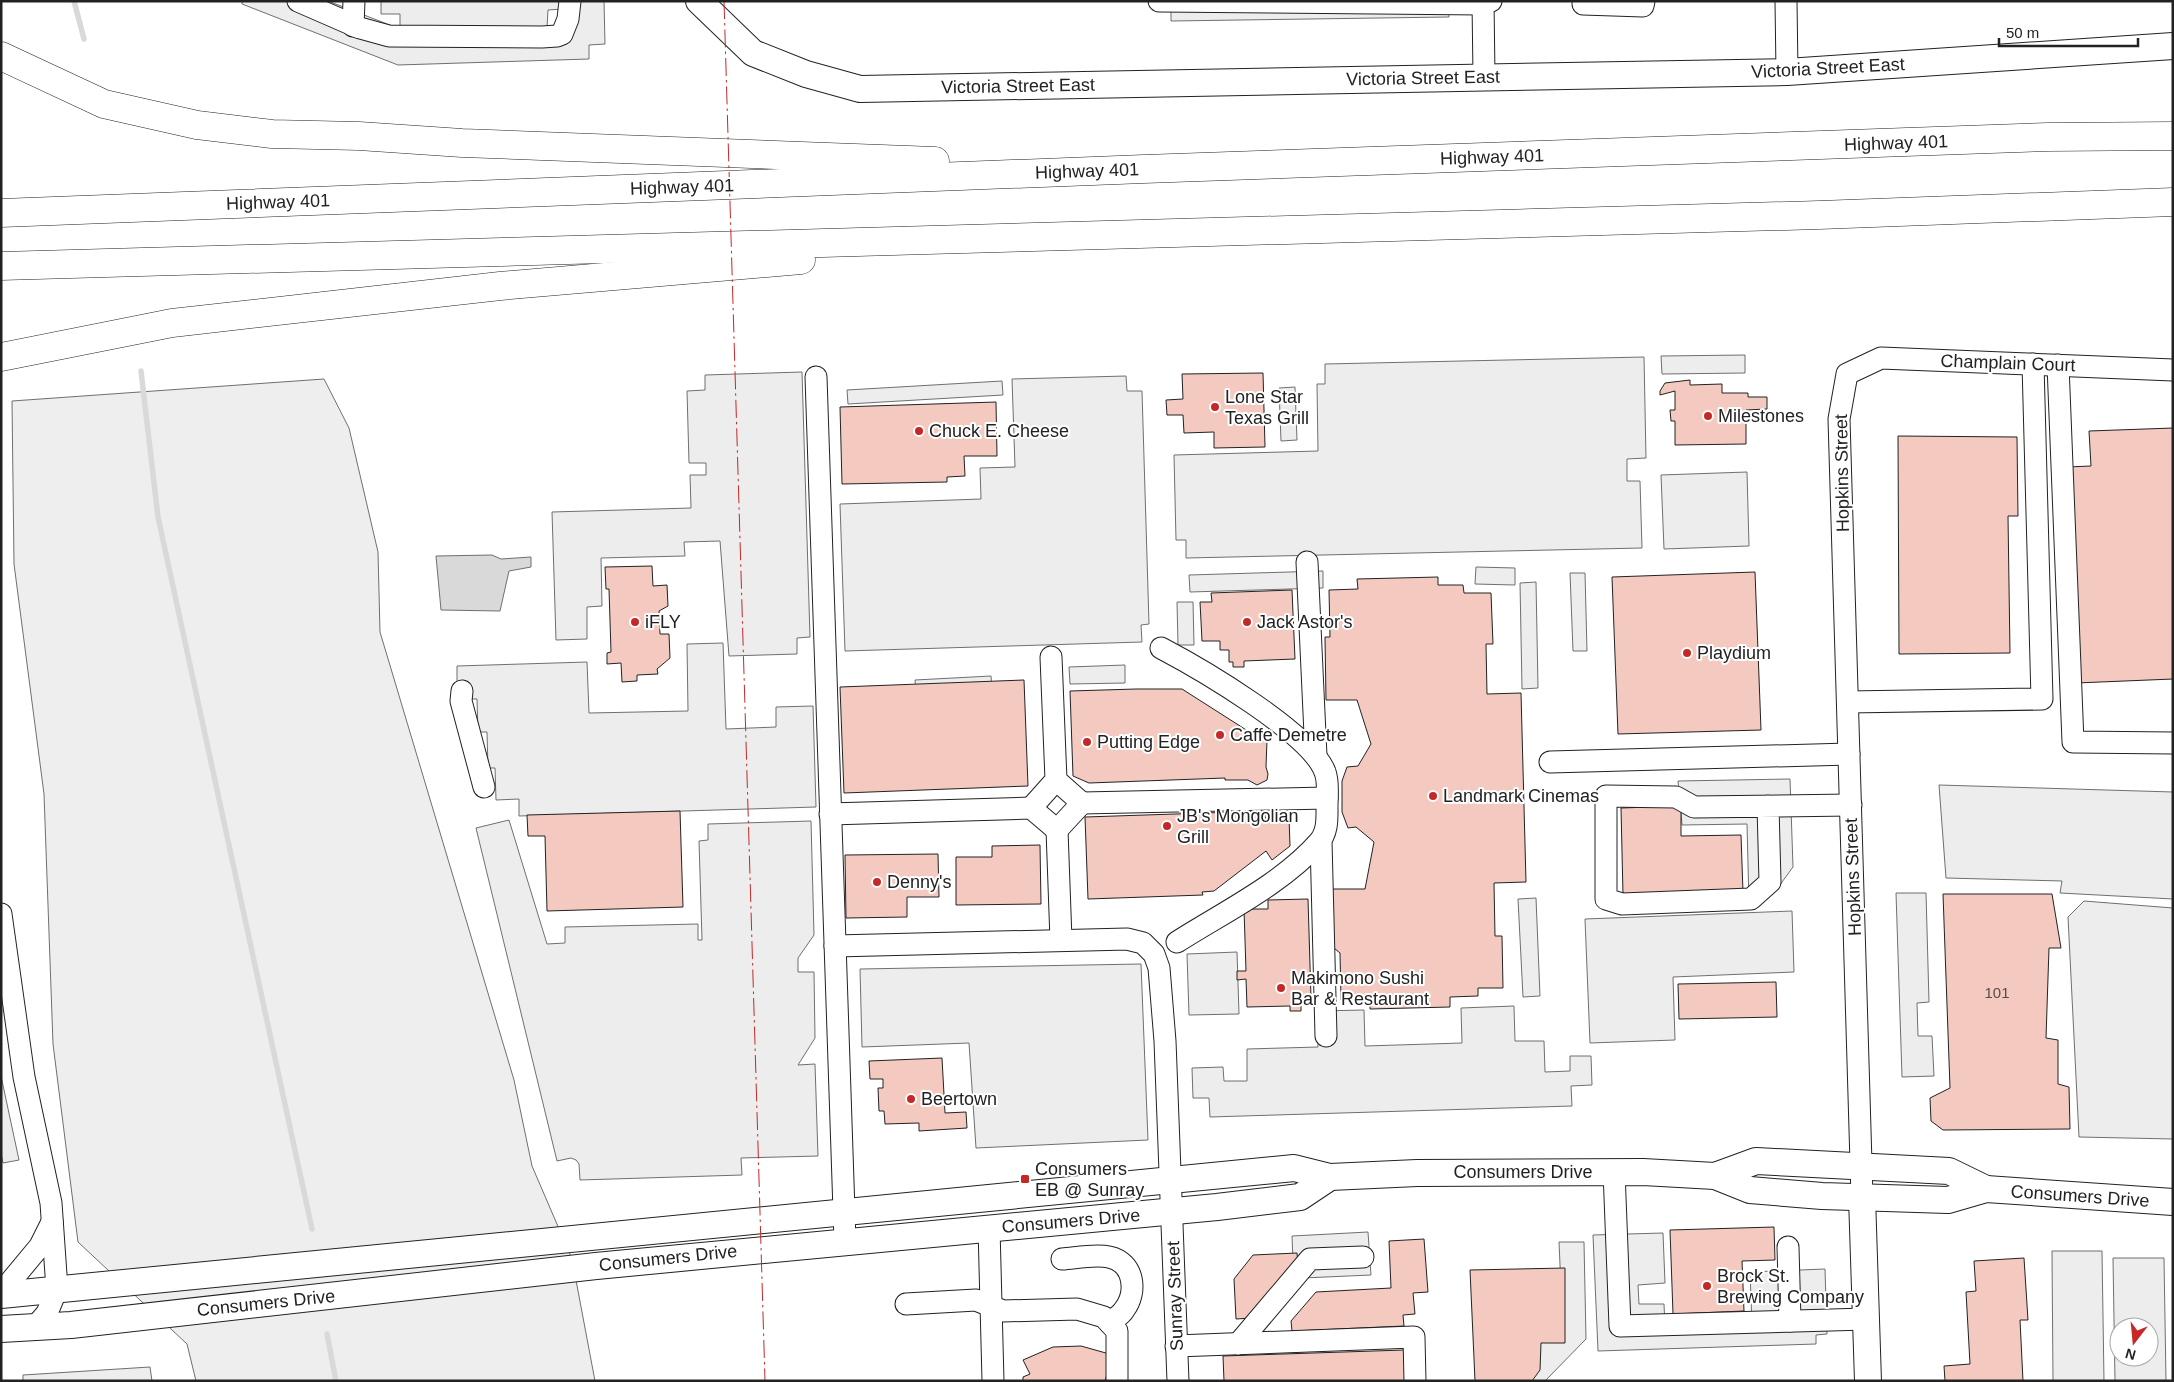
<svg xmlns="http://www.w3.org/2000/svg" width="2174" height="1382" viewBox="0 0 2174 1382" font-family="Arial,sans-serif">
  <rect width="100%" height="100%" fill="#fff"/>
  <polygon fill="#eee" stroke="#6f6f6f" points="324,379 349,428 378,552 380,632 514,1080 532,1166 572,1259 595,1381 196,1381 187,1344 78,1242 53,1044 44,794 14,564 12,401"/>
  <g fill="#ededed" stroke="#6f6f6f" fill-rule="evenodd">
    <polygon points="242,1 328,1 400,29 400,14 381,14 381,1 563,1 563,9 548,10 547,28 567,28 567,1 604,1 605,44 589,45 589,59 398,65 242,4"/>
    <polygon points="1448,6 1449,17 1171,21 1171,10"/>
    <polygon points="1745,355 1745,373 1662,374 1661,356"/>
    <polygon points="1644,357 1646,458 1627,459 1627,481 1640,481 1642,548 1186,558 1186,540 1176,540 1174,455 1318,451 1317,384 1325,384 1325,364"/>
    <polygon points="802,372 810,637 797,638 797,654 729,656 720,541 684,542 685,556 601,558 602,606 587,607 587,639 556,640 552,512 691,508 690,475 706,475 706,463 689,463 687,391 705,390 705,375"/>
    <polygon points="1126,376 1127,391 1142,391 1149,624 1141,625 1142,642 845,651 840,504 981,499 980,468 1015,467 1012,379"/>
    <polygon points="1002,381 1003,395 848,404 847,390"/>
    <polygon points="1295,387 1297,440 1281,441 1279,388"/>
    <polygon points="1747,472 1749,546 1664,549 1661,475"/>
    <polygon points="1476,567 1515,568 1515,585 1475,584"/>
    <polygon points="1323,571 1323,588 1190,592 1189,575"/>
    <polygon points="1570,573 1585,573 1587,651 1573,651"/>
    <polygon points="1536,582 1538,688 1522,689 1520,583"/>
    <polygon points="1177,602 1193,602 1194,645 1178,645"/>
    <polygon points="723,643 726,729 776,727 776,707 813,706 816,807 519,816 519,799 496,800 495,768 488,768 487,732 478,732 477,699 457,699 457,666 587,662 589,713 688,711 687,644"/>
    <polygon points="1125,665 1125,683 1070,684 1069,667"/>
    <polygon points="991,676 992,689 916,694 915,680"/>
    <polygon points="1790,779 1793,867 1774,893 1749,904 1747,824 1682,825 1678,781"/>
    <polygon points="1939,785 2173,792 2173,899 2060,893 2062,881 1946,878"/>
    <polygon points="509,820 547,944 565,943 565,927 698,924 698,940 702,940 699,841 708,840 708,824 811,821 814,935 798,958 798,972 814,972 815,1038 798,1065 815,1064 818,1156 741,1158 742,1175 580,1180 579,1164 576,1160 571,1158 557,1161 476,828"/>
    <polygon points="1896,893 1926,893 1929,1002 1917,1003 1918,1036 1932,1036 1934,1076 1902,1077"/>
    <polygon points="1536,898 1540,996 1523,997 1518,899"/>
    <polygon points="2084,901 2173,908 2173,1139 2079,1137 2068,917"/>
    <polygon points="1792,911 1794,972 1673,977 1675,1040 1590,1043 1585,919"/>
    <polygon points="1237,952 1239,1014 1189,1015 1187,954"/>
    <polygon points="1141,964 1148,1140 976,1148 969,1043 862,1047 860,969"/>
    <polygon points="1514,1006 1515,1041 1544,1041 1545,1072 1570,1071 1570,1056 1591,1056 1592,1085 1571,1086 1572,1106 1210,1117 1209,1098 1193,1098 1192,1068 1223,1067 1224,1081 1247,1081 1247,1049 1318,1047 1317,1011 1364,1010 1365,1046 1462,1043 1461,1008"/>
    <polygon points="1,1076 19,1160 3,1163 1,1153"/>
    <polygon points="1368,1232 1371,1275 1303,1278 1293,1261 1292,1236"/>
    <polygon points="1663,1233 1665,1283 1638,1285 1639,1304 1664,1304 1665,1327 1752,1325 1750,1272 1825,1269 1827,1334 1816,1335 1816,1344 1598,1351 1593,1235"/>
    <polygon points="1559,1242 1584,1242 1586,1339 1545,1381 1524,1381 1539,1334 1563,1333"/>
    <polygon points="2052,1251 2102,1251 2104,1381 2053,1381"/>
    <path d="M 2113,1258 L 2164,1258 L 2166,1381 L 2115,1381 ZM 2119,1327 L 2149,1327 L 2149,1357 L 2119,1357 Z"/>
    <polygon points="150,1367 152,1381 23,1381 23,1375"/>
  </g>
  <polygon fill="#d9d9d9" stroke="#6f6f6f" points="492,555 501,559 531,557 531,567 509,571 500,611 441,610 436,556"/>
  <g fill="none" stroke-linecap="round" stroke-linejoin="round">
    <g stroke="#d9d9d9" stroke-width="5.5">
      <polyline points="74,1 84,39"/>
      <polyline points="141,371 158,517 312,1229"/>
      <polyline points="327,1334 336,1381"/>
    </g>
  </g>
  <g fill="#f3c9c0" stroke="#222">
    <polygon points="1263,373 1265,447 1214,448 1214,432 1184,433 1183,415 1167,415 1166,400 1183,399 1182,374"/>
    <polygon points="1690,380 1690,385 1722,384 1722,393 1748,393 1748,397 1767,397 1767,409 1746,410 1746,444 1675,445 1675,421 1671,421 1670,410 1675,410 1675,391 1660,395 1660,391 1665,383"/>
    <polygon points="996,402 997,456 964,456 965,476 947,477 947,482 842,484 840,407"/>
    <polygon points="2173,428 2173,679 2076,683 2067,467 2091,466 2089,431"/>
    <polygon points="1898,436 2017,437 2018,516 2008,516 2010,653 1899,654"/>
    <polygon points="652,566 653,586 667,585 668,606 659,611 660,634 669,634 670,658 657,669 658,674 637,675 637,681 622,682 621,663 607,664 607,653 611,652 609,589 606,589 605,567"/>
    <polygon points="1755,572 1761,730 1618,734 1612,577"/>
    <polygon points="1438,577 1438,585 1463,585 1464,593 1491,593 1493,644 1486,644 1487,694 1521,693 1526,882 1494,883 1495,936 1502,936 1503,988 1478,988 1478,996 1450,997 1450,1007 1370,1009 1370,999 1341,1000 1340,953 1334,948 1332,889 1365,889 1374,842 1356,827 1348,828 1342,812 1342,781 1347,767 1358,766 1371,744 1357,700 1326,700 1325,637 1330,637 1329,590 1358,589 1357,579"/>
    <polygon points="1292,590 1295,659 1244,661 1244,667 1233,667 1233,662 1229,662 1229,650 1220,650 1220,641 1202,641 1200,602 1212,602 1211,593"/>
    <polygon points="1024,680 1028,786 844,793 840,687"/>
    <polygon points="1136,689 1182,689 1262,740 1267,740 1266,767 1268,774 1267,780 1257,785 1248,780 1225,780 1225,778 1089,783 1073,776 1070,691"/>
    <polygon points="1681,806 1681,836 1741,835 1743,892 1623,895 1621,808"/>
    <polygon points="680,811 683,907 547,911 545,836 528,836 527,815"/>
    <polygon points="1265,811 1265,818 1289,817 1290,846 1272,860 1266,851 1214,891 1202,892 1203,895 1088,899 1085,817"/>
    <polygon points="1040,845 1041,904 956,905 956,857 992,857 992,846"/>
    <polygon points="938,854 939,897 907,897 907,917 846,918 845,855"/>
    <polygon points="1943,894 2052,894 2061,948 2049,948 2046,1038 2058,1040 2058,1084 2069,1087 2070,1129 1943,1130 1931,1121 1930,1098 1950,1088"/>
    <polygon points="1308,899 1311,998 1301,998 1301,1011 1290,1011 1290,1006 1247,1007 1246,979 1237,980 1237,971 1246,971 1244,909 1268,909 1268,900"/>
    <polygon points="1776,982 1777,1017 1679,1019 1678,984"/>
    <polygon points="942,1058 945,1113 966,1112 967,1128 919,1131 919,1123 885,1124 884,1111 879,1111 878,1088 883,1088 883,1079 870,1079 869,1061"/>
    <polygon points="1774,1227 1775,1260 1742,1261 1744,1311 1673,1314 1670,1230"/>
    <polygon points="1424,1239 1428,1292 1413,1293 1415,1314 1403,1315 1404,1326 1292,1331 1291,1321 1316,1292 1391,1288 1389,1241"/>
    <polygon points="1297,1253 1298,1264 1251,1318 1236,1319 1234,1279 1253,1255"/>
    <polygon points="2024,1258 2028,1320 2020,1320 2023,1381 1945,1381 1944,1366 1970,1364 1966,1292 1976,1291 1974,1261"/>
    <polygon points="1565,1268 1565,1343 1541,1343 1540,1370 1532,1381 1475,1381 1470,1270"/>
    <polygon points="1081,1346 1113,1355 1105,1381 1023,1381 1023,1377 1030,1374 1023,1360 1053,1347"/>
    <polygon points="1404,1350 1405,1381 1224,1381 1223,1356"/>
  </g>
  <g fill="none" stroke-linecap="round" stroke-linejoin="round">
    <g stroke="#222" stroke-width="23">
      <g id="minor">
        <polyline points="298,1 360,28 389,36 542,37 557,36 562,34 568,19 570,1"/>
        <polyline points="1159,1 1482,4 1491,1"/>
        <polyline points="1483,1 1484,77"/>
        <polyline points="1583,1 1583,4 1643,6 1644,1"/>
        <polyline points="1786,1 1787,72"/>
        <polyline points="353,26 354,1"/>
        <polyline points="2058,365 2073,742 2173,743"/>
        <polyline points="816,377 845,1241"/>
        <polyline points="1307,562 1316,756"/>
        <path d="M 1161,648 C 1199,668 1311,733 1325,772 C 1329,782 1327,796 1327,806 C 1327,818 1328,832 1319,842 C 1282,884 1224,912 1177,942"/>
        <polyline points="1051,657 1056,780 1031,808 1057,830 1082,803 1056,780"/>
        <polyline points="462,691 461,701 484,787"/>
        <polyline points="1848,702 2042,699 2033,364"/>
        <polyline points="1550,762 1849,754"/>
        <polyline points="1082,803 1327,798"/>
        <polyline points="1768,806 1770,882 1751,899 1622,904 1606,899 1606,796 1676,797 1694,807 1851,805"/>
        <polyline points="830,814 1031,808"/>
        <polyline points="1057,830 1061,940"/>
        <polyline points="1321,841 1326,1036"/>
        <polyline points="1,914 24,1077 51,1203 57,1289 47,1313 35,1327"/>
        <polyline points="835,946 1127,939 1143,943 1154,954 1159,968 1165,1041 1178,1381"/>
        <polyline points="1614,1171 1620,1326 1866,1319"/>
        <polyline points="1862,1197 1839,419 1847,374 1881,358 2173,370"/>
        <polyline points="989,1228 993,1381"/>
        <polyline points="1788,1247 1790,1321"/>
        <path d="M 1062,1259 C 1076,1258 1095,1254 1109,1257 C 1134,1262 1138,1292 1124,1310 C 1121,1315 1114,1319 1110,1323"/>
        <polyline points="1,1293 40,1246 52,1222"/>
        <polyline points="906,1304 976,1300 1003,1311 1077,1309 1104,1317 1117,1331 1117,1381"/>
        <polyline points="1238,1344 1310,1259 1363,1257"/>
        <polyline points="1176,1346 1414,1337 1415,1381"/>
      </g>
    </g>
    <g stroke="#222" stroke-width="28">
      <g id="major">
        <polyline points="699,1 753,53 806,74 860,89 1787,72 2173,46"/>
        <polyline points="1715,1176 1756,1161 1949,1171 1986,1189"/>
        <polyline points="1862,1197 1868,1381"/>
        <polyline points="1,1295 1294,1168 1330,1177 1417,1173 1643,1172 1715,1176 1750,1190 1822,1196 1948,1200 1986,1189 2173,1202"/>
        <polyline points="1,1329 71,1325 596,1266 1217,1207 1300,1197 1330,1177"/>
      </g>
    </g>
    <g stroke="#222" stroke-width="29">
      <g id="highway">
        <polyline points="1,56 104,104 197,125 272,134 359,136 462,143 935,161"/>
        <polyline points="1,213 1144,169 2048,137 2173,136"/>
        <polyline points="1,266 1819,215 2173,202"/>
        <polyline points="1,357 172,323 500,286 801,260"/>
      </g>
    </g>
    <use href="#minor" stroke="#fff" stroke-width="21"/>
    <use href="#major" stroke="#fff" stroke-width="26"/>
    <use href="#highway" stroke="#fff" stroke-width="28"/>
    <polyline stroke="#c62828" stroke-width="1" stroke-dasharray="18 4 2.5 4" stroke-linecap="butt" points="724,1 765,1381"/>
  </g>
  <g fill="#c62828" stroke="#fff" stroke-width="2">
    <circle cx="1215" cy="407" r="5"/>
    <circle cx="1708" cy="416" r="5"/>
    <circle cx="919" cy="431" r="5"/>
    <circle cx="635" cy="622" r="5"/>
    <circle cx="1247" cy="622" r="5"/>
    <circle cx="1687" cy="653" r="5"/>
    <circle cx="1220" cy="735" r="5"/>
    <circle cx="1087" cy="742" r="5"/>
    <circle cx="1433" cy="796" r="5"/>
    <circle cx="1167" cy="826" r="5"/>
    <circle cx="877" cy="882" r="5"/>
    <circle cx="1281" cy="988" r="5"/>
    <circle cx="911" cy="1099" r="5"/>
    <rect x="1020" y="1174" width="10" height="10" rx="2.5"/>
    <circle cx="1707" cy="1286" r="5"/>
  </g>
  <g text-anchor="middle" stroke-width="4" stroke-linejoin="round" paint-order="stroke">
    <g font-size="15" fill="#564c4a">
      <text x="1997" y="998">101</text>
    </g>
    <g font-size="18" fill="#222" stroke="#fff">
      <text transform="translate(1828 68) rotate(-3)" y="6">Victoria Street East</text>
      <text transform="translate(1423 78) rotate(-1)" y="6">Victoria Street East</text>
      <text transform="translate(1018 86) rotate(-1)" y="6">Victoria Street East</text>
      <text transform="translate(1896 143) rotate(-2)" y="6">Highway 401</text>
      <text transform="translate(1492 157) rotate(-2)" y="6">Highway 401</text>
      <text transform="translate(1087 171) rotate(-2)" y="6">Highway 401</text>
      <text transform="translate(682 187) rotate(-2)" y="6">Highway 401</text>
      <text transform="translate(278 202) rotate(-2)" y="6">Highway 401</text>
      <text transform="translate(2008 363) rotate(2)" y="6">Champlain Court</text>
      <text transform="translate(1842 473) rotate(-91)" y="6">Hopkins Street</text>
      <text transform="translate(1853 877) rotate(-92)" y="6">Hopkins Street</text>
      <text x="1523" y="1178">Consumers Drive</text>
      <text transform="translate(2080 1196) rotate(4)" y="6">Consumers Drive</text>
      <text transform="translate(1071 1221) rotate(-5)" y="6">Consumers Drive</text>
      <text transform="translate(668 1258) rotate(-6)" y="6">Consumers Drive</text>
      <text transform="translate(1175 1296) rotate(-92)" y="6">Sunray Street</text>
      <text transform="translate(266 1303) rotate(-6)" y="6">Consumers Drive</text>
    </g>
    <g font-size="18" fill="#222" stroke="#fff" text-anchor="start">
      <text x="1225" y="403">Lone Star<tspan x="1225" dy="21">Texas Grill</tspan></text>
      <text x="1718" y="422">Milestones</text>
      <text x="929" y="437">Chuck E. Cheese</text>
      <text x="645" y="628">iFLY</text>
      <text x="1257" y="628">Jack Astor's</text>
      <text x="1697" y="659">Playdium</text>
      <text x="1230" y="741">Caffe Demetre</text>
      <text x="1097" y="748">Putting Edge</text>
      <text x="1443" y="802">Landmark Cinemas</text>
      <text x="1177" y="822">JB's Mongolian<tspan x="1177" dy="21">Grill</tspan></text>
      <text x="887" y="888">Denny's</text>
      <text x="1291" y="984">Makimono Sushi<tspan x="1291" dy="21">Bar &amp; Restaurant</tspan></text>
      <text x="921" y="1105">Beertown</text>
      <text x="1035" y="1175">Consumers<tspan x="1035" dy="21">EB @ Sunray</tspan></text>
      <text x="1717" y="1282">Brock St.<tspan x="1717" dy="21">Brewing Company</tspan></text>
    </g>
  </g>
  <rect width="2174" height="1382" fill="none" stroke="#222222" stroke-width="5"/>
  <g transform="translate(2134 1342) rotate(196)"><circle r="24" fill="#ffffff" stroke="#a7a7a7"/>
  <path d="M0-4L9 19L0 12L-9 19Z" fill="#c62828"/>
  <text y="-8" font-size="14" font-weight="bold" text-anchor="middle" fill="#222222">N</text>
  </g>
  <path d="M1999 38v8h139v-8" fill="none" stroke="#222222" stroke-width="2.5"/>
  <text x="2006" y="38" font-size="15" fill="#222222" stroke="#ffffff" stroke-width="4" paint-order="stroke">50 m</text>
</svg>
